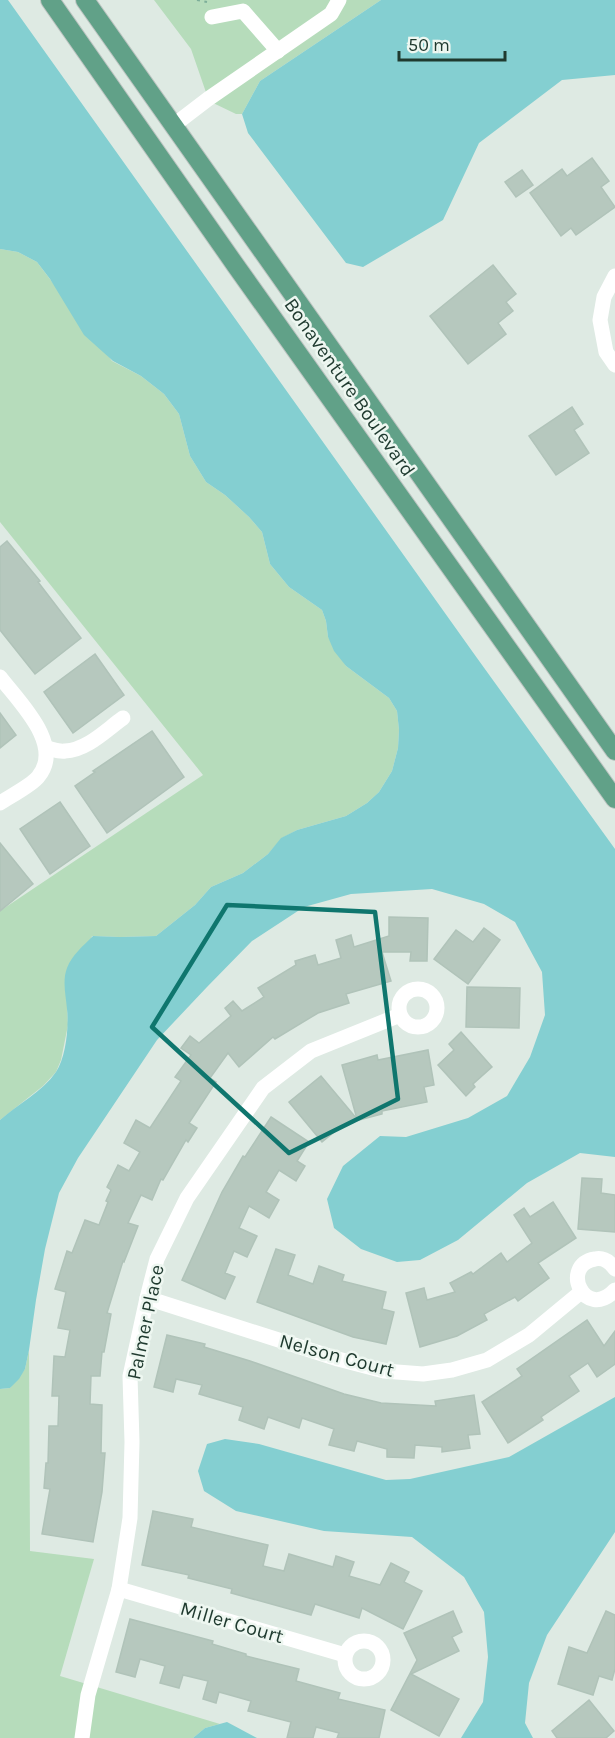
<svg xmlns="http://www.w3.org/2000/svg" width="615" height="1738" viewBox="0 0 615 1738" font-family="Karla,sans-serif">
  <rect width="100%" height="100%" fill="#deeae3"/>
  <g fill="#b6dcbb">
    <polygon points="154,0 381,0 260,81 242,114 236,114 209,101 191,49"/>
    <polygon points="0,249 18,252 37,262 112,361 141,376 164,394 179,414 190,456 206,482 225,495 249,517 262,532 270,564 289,587 322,610 326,621 328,637 346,666 389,698 397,711 399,730 398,748 392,771 379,792 367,803 346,816 297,830 282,838 268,854 243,873 211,887 195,905 156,936 120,937 92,936 67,1008 68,1025 61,1060 56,1072 43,1086 0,1120 0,911 203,775 0,522"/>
    <polygon points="29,1350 30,1551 94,1559 60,1676 220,1724 205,1728 193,1738 0,1738 0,1389 10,1388 25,1369"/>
  </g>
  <g fill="#84cfd1">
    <path d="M 0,0 L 8,0 L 477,658 L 615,849 L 615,1157 L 580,1153 L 527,1183 L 458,1240 L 420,1260 L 397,1262 L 361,1249 L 334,1228 L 327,1199 L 343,1166 L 380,1136 L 406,1137 L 468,1118 L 507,1096 L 530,1057 L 545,1015 L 542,972 L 515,922 L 484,904 L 432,889 L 351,894 L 304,907 L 252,941 L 207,987 L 157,1040 L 78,1158 L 59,1193 L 45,1249 L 36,1300 L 29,1350 L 25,1369 L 19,1379 L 10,1388 L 0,1389 L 0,1120 C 18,1104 42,1092 56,1072 C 66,1057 69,1027 67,1009 C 66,996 62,981 67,968 C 72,955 83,946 93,936 L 120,937 L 156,936 L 195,905 L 211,887 L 243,873 L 268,854 L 281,838 L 297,830 L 346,816 L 367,803 L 379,792 L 392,771 L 398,748 L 399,730 L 397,711 L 389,698 L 346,666 L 334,651 L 328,637 L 326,621 L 322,610 L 289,587 L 270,564 L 262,532 L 249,517 L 225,495 L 206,482 L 190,456 L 179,414 L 164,394 L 141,376 L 113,361 L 84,335 L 50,279 L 37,262 L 18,252 L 0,249 Z"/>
    <polygon points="381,0 615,0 615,75 562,80 479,143 443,220 363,267 346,263 248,133 242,114 260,81"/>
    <polygon points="615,1397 615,1532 547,1635 529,1683 525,1723 533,1738 461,1738 483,1702 488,1657 484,1612 464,1577 412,1537 324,1531 236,1511 204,1491 198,1471 207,1444 225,1439 259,1444 386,1480 410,1479 509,1457"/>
    <polygon points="227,1722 257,1738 193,1738 205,1728"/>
  </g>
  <g fill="#b6c8be" stroke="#b0c3b9" stroke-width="1.5">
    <polygon points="592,158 609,181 601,187 615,207 576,235 571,228 561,236 530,193 562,169 567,176"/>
    <polygon points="522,170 533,185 516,197 505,182"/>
    <polygon points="493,265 516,294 506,302 513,311 498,323 506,334 468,364 430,316"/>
    <polygon points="572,407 583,424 574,430 589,453 556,475 529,436"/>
    <polygon points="7,541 40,581 38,582 81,638 35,674 0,630 0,547"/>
    <polygon points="95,654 124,695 73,733 44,692"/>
    <polygon points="0,713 16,735 0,748"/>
    <polygon points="152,731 184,777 107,833 75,786 95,772 93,771"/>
    <polygon points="60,802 90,846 50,874 20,829"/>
    <polygon points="0,843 33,884 0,911"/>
    <polygon points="389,917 428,918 427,961 410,961 411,952 382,952 391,981 346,994 349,1003 318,1013 275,1039 273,1037 239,1067 228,1053 210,1078 216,1082 189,1123 197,1128 188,1142 186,1140 163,1180 161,1179 152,1200 141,1195 128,1223 138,1226 124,1262 123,1261 107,1313 111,1314 104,1352 102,1352 100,1376 91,1376 90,1404 102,1405 101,1453 105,1453 102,1492 93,1542 42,1534 50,1489 44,1488 46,1463 48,1463 49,1426 58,1426 59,1396 52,1396 54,1356 65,1357 70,1330 58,1328 66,1292 55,1289 67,1251 72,1253 85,1220 99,1225 108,1202 106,1201 111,1190 107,1187 118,1165 129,1171 140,1152 124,1143 136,1120 150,1128 181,1081 175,1077 191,1055 181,1048 190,1036 199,1043 231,1016 225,1008 233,1001 242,1011 264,997 258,988 296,965 295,961 315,955 318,965 341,958 336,940 351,935 354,947 389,936"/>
    <polygon points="484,928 500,940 468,984 434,959 456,930 473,942"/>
    <polygon points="467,987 520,988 519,1028 466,1027"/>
    <polygon points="461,1032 492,1067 473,1084 475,1087 466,1096 438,1065 454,1050 449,1044"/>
    <polygon points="428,1050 434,1085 424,1087 427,1102 382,1111 382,1114 344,1124 322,1142 289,1102 321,1076 357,1119 342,1065 377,1055 378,1060"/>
    <polygon points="271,1117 309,1142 297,1161 305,1166 296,1181 279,1170 266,1192 279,1200 269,1218 249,1206 239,1228 257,1236 247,1257 234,1251 225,1273 235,1277 225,1299 182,1280 222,1192 243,1156 245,1157"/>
    <polygon points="582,1178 602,1179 601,1193 615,1195 615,1232 578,1229"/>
    <polygon points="553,1202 576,1238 538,1263 549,1278 518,1301 515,1297 484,1314 487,1320 457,1336 420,1347 406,1293 424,1288 427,1300 455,1292 450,1283 471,1272 473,1274 501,1253 507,1262 532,1243 514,1215 524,1208 530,1217"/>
    <polygon points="276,1249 295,1255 288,1275 313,1284 319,1266 344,1275 342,1281 386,1292 382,1309 394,1312 386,1344 353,1337 257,1302"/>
    <polygon points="587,1320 604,1346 615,1331 615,1364 597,1377 588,1363 569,1376 579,1391 541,1417 543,1420 508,1443 482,1402 522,1376 517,1369"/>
    <polygon points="167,1335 205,1344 204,1347 250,1361 344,1394 381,1403 436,1406 435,1401 474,1395 480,1434 468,1435 470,1448 442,1452 442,1447 415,1445 414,1458 387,1457 387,1449 357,1441 354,1451 329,1445 334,1429 302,1418 299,1428 268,1417 264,1429 239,1420 243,1407 199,1394 202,1385 176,1379 173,1392 154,1387"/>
    <polygon points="153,1511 193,1519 191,1527 268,1545 263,1566 284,1571 289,1554 333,1567 336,1556 354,1562 349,1576 380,1585 391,1563 409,1572 404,1582 422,1591 403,1629 362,1608 359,1618 315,1604 311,1615 231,1593 232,1589 188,1578 189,1575 142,1565"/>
    <polygon points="453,1611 462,1632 452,1637 459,1651 411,1674 459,1699 439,1736 391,1710 417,1660 404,1633"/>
    <polygon points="606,1611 615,1615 615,1669 612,1680 599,1676 593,1695 558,1684 569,1647 587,1653"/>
    <polygon points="130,1619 213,1641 212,1644 246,1654 246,1656 299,1669 296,1681 340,1693 338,1699 385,1710 379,1738 337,1738 339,1733 316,1727 313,1738 287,1738 291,1722 248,1711 251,1701 219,1692 216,1703 203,1699 208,1681 183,1675 179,1688 160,1683 165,1666 140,1659 135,1677 116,1672"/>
    <polygon points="589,1700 614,1731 606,1738 557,1738 552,1731"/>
  </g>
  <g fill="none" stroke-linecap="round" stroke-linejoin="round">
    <g stroke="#bcc4c1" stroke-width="20">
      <g id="major">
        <polyline points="50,0 236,266 615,799"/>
        <polyline points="85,0 615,751"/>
      </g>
    </g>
    <polyline stroke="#7dae99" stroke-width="2" stroke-dasharray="3 4.5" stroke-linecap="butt" points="197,0 207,2"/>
    <g stroke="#fff" stroke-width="15">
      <polyline points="212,17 243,11 278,51"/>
      <polyline points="174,125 208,99 331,14 339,0"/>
      <polyline points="615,276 604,297 600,320 606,352 615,365"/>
      <path d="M 0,677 C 18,701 65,745 38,777 C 32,785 9,797 0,803"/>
      <path d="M 46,748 C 52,749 59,752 65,751 C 87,750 106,730 123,718"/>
      <circle cx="418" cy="1008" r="19"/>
      <path d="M 615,1269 C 610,1262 604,1257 595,1259 C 559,1265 585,1322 615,1290"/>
      <polyline points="147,1298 338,1359 384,1371 423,1374 452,1370 487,1360 529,1335 581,1292"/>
      <polyline points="119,1589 345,1655"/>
      <circle cx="364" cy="1660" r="19"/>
      <polyline points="82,1738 88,1695 119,1589 130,1518 132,1442 130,1376 147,1298 157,1259 187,1198 263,1088 311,1051 400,1015"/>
    </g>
    <use href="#major" stroke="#61a188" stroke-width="18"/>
  </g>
  <path fill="none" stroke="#0f766e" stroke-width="4.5" stroke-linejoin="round" d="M 227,905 L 375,912 L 398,1099 L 289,1153 L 152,1027 Z"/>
  <g text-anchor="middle" stroke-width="5" stroke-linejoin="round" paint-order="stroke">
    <g font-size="20" fill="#1f3a2f" stroke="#eef7f1">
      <text transform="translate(350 387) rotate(55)" y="7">Bonaventure Boulevard</text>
      <text transform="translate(145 1322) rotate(-78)" y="7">Palmer Place</text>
      <text transform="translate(337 1355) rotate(15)" y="7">Nelson Court</text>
      <text transform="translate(232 1622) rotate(16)" y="7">Miller Court</text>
    </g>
  </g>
  <path d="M399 51v9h106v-9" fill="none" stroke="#1f3a2f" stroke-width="3"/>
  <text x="408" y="51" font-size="18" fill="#1f3a2f" stroke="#eef7f1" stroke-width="4.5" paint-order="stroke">50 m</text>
</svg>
